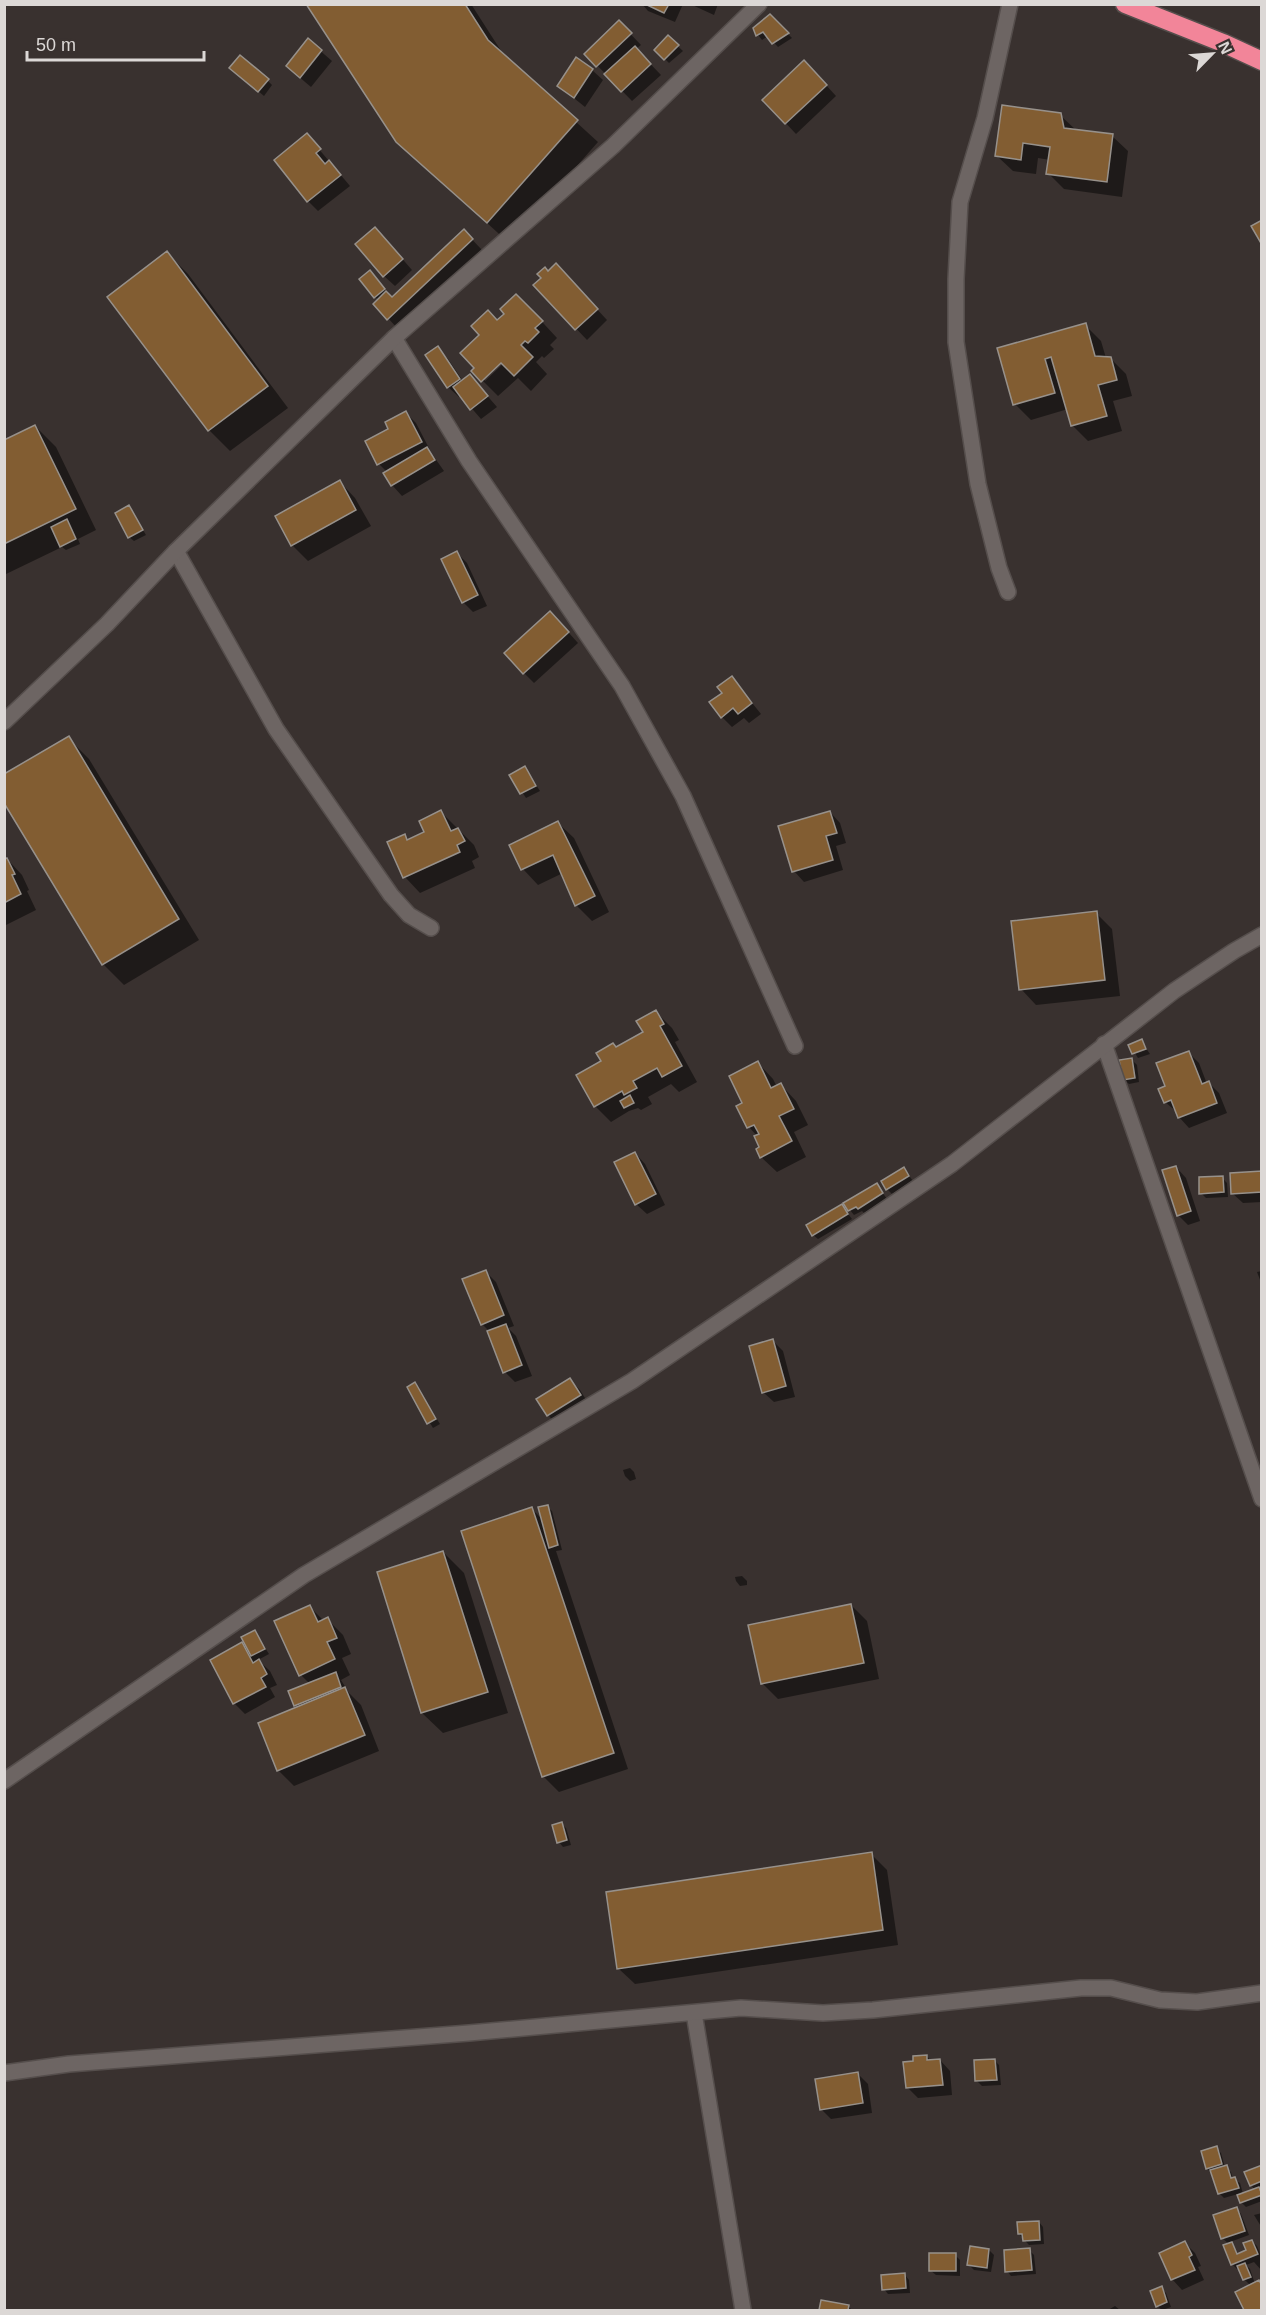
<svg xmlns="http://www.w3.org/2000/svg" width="1266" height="2315" viewBox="0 0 1266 2315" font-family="Helvetica,sans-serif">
  <rect width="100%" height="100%" fill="#39312f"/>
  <g fill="#0007" fill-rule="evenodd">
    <polygon points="308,4 471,4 505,57 598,142 509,243 397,141"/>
    <polygon points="642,4 683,4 675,22 648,11"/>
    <polygon points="690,4 718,4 714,15"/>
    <polygon points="770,16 792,38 778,47 768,36 762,40 758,35"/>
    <polygon points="619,22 641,45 636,49 661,75 632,101 586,54"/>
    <polygon points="668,37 683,51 669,63 656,50"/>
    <polygon points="309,41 332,61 311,87 298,76"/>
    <polygon points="592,70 603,80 585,107 559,86"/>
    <polygon points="236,72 268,81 272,85 264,96"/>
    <polygon points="814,72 836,96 796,134 764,100"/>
    <polygon points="1060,115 1077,131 1112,136 1128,151 1122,197 1064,189 1048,173 1050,160 1038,158 1036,174 1013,171 997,156"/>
    <polygon points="307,135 350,186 318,211 308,201"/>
    <polygon points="464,231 482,250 398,329 375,304 379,300 375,297 375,277 392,299"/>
    <polygon points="385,239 412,270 395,286 384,276"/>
    <polygon points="167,253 188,274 288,408 230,451 209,430 109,297"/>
    <polygon points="566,276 607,320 587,340 535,285"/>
    <path d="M 532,311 L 557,338 L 550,345 L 554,349 L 544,358 L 542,356 L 536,362 L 547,374 L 531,391 L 518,378 L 498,396 L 473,371 L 476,368 L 498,322 ZM 506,357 L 508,359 L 485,381 L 483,378 Z"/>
    <polygon points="1085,325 1101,341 1106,358 1110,358 1126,374 1132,396 1113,401 1122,431 1088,441 1072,425 1068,409 1031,420 1015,404 999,350"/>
    <polygon points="438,348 448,359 463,381 470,376 497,407 481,419 461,396 459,397 448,387 427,356"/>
    <polygon points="406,413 416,423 432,454 444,471 402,496 392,485 387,472 379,464 390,430"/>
    <polygon points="35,426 56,447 96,530 78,539 80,544 66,550 62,547 4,575 4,441"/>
    <polygon points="340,482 355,498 371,526 308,561 292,545"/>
    <polygon points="129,507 146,535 134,541 129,537"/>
    <polygon points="457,553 467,563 487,606 473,612 463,602"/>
    <polygon points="560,623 578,643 534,683 524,673"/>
    <polygon points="732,678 761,714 749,723 744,718 732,727 722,717 724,693"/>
    <polygon points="68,738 89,759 199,940 124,985 103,964 4,800"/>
    <polygon points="525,768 540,791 526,798 511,775"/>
    <polygon points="441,812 474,845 479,857 472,861 475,868 420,893 405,877 389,843 404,836 409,841 426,833"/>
    <polygon points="830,812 840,823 846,843 836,846 843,870 804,882 794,871"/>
    <polygon points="558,823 574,838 609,912 592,921 576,905 563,873 538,885 523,869"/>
    <polygon points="7,859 22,875 29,890 27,891 36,910 4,926 4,861"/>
    <polygon points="1096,913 1112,929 1120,996 1036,1005 1021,989"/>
    <polygon points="656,1012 672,1028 679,1040 675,1042 697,1082 679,1092 671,1084 648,1097 652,1104 641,1110 638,1108 629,1111 611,1122 595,1106 617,1048 645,1033"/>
    <polygon points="1141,1041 1150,1054 1138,1058 1130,1045"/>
    <polygon points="1188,1052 1199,1063 1207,1084 1209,1083 1219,1093 1227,1113 1189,1128 1179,1117 1177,1112 1165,1102 1167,1087"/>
    <polygon points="1132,1060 1137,1065 1139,1082 1129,1084 1124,1079"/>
    <polygon points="758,1063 773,1079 777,1087 781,1085 796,1101 808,1125 794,1132 806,1157 777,1172 761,1157 761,1148 757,1136 749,1127 738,1106 744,1103"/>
    <polygon points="635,1153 645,1164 665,1205 647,1214 636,1204"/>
    <polygon points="1176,1167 1186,1178 1200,1221 1188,1225 1178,1215"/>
    <polygon points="904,1169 913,1181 892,1194 887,1189"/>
    <polygon points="1262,1173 1262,1202 1243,1203 1232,1193"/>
    <polygon points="1222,1178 1227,1183 1228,1197 1206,1198 1201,1193"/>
    <polygon points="877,1185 887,1199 864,1213 862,1211 854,1215 845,1204"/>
    <polygon points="842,1206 852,1219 818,1239 813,1235"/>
    <polygon points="1262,1271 1262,1285 1257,1272"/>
    <polygon points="486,1272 496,1282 514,1326 508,1328 516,1336 532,1376 515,1382 505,1372 490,1332 482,1324"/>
    <polygon points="773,1341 783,1351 795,1397 774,1402 763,1392"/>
    <polygon points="570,1380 580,1390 590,1406 558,1426 548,1415"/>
    <polygon points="415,1384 440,1424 433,1428 409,1388"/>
    <polygon points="630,1468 634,1472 636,1479 630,1481 625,1476 623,1470"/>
    <polygon points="547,1507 552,1511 562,1550 556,1551 628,1769 559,1792 543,1776 532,1509 543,1520"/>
    <polygon points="443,1552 464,1573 508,1713 443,1733 422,1713"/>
    <polygon points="742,1576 747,1581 747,1585 740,1586 736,1581 735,1577"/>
    <polygon points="851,1605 867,1621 879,1679 778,1699 763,1684 750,1627"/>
    <polygon points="310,1607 324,1621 327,1619 343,1635 351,1654 342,1658 350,1675 341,1680 349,1693 361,1705 379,1751 294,1786 278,1770 298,1708 295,1705 310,1684 301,1675 276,1622"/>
    <polygon points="255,1632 269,1654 258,1660 270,1671 277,1685 270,1688 275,1697 245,1714 234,1703 242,1644 250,1652"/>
    <polygon points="561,1824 566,1828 571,1845 563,1847 559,1842"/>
    <polygon points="871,1854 887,1870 898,1945 635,1984 619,1969"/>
    <polygon points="927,2056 931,2061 940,2060 950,2071 952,2095 918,2098 907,2087"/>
    <polygon points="995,2061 999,2065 1001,2085 982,2086 977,2081"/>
    <polygon points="858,2074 868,2084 872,2113 831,2119 821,2109"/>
    <polygon points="1216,2148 1221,2153 1225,2167 1231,2172 1233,2179 1240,2183 1243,2194 1255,2190 1251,2185 1262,2166 1262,2188 1259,2189 1262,2192 1262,2201 1246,2207 1241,2202 1238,2194 1224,2198 1219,2193 1212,2173 1207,2169"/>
    <polygon points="1237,2209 1241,2214 1249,2235 1230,2242 1239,2255 1248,2251 1252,2241 1257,2246 1262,2258 1262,2271 1254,2262 1246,2265 1250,2269 1255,2284 1262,2285 1262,2310 1246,2310 1237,2292 1251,2286 1244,2279 1240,2268 1237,2269 1232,2264 1229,2244 1222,2238"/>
    <polygon points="1262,2213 1262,2228 1254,2215"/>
    <polygon points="1039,2222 1043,2227 1044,2244 1029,2245 1019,2234"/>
    <polygon points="1185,2243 1195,2253 1201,2266 1198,2267 1204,2280 1182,2290 1172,2279"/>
    <polygon points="989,2250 994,2255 991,2272 974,2270 969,2265"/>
    <polygon points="1029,2250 1034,2255 1036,2274 1011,2276 1007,2271"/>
    <polygon points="955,2255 960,2260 960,2276 936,2275 931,2271"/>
    <polygon points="905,2275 909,2280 910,2293 888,2294 884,2289"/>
    <polygon points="1161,2288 1166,2293 1171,2307 1162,2310 1157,2306"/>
    <polygon points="822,2302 848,2306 852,2310 820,2310"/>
    <polygon points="1115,2306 1120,2310 1108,2310"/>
  </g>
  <g fill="#825d32" stroke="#97918b" stroke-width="1.5">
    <polygon points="306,4 465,4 488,40 578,120 487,223 396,142"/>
    <polygon points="645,4 669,4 664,13"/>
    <polygon points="770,14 789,33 772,44 763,32 756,36 753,28"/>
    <polygon points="619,20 632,33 596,67 584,54"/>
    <polygon points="668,35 679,45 664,60 654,50"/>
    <polygon points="308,38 322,50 300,78 286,66"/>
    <polygon points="635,46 651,64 621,92 604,74"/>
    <polygon points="240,55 269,79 258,92 229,68"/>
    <polygon points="576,57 593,69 574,98 557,86"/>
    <polygon points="804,60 827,85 785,124 762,100"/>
    <polygon points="1002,105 1061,113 1064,128 1113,134 1107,182 1046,174 1050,147 1023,143 1021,160 995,156"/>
    <polygon points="307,133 321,149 316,153 325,164 329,160 341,175 307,202 274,160"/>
    <polygon points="1262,220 1262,245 1251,226"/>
    <polygon points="375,227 403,259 383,277 355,244"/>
    <polygon points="464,229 473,239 387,320 373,304 386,291 392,297"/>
    <polygon points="167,251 268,386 208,431 107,297"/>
    <polygon points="556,263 598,309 575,330 533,285 541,278 537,274 545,267 548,271"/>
    <polygon points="370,270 385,289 374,298 359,279"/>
    <polygon points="516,294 543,321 535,328 539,332 528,343 525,341 521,345 533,357 514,376 501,363 481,382 471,371 474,368 460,353 479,335 471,326 488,310 497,320 504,314 500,309"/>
    <polygon points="1086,323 1095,356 1111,357 1117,380 1098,385 1107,416 1071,426 1051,357 1045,359 1055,393 1013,405 997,348"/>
    <polygon points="438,346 460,379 447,388 425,355"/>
    <polygon points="470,374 488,396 470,410 453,387"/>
    <polygon points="406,411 422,442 377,465 365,441 388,429 385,422"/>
    <polygon points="35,425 76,509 4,544 4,440"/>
    <polygon points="427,447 435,460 391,486 383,473"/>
    <polygon points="340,480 356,510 291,546 275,516"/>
    <polygon points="129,505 143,530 128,538 115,513"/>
    <polygon points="67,519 76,539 60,547 51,527"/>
    <polygon points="457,551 478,595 462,603 441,559"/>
    <polygon points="550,611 569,632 523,674 504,653"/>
    <polygon points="732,676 752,703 738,714 733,708 721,718 709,702 722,693 717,687"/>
    <polygon points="69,736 179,919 102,965 4,803 4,774"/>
    <polygon points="525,766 536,786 520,794 509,775"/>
    <polygon points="441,810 451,831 458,828 465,841 457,845 460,852 403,878 387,842 405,834 407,840 424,832 419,821"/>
    <polygon points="830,811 837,833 826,836 833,860 792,872 778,826"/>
    <polygon points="558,821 595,896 575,906 553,855 521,870 509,845"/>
    <polygon points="7,858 15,874 12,875 21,894 4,903 4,859"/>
    <polygon points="1097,911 1105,980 1019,990 1011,921"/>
    <polygon points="656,1010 664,1024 660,1026 682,1066 662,1077 657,1068 633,1081 637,1088 624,1095 622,1091 594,1107 576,1075 601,1061 596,1053 613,1043 616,1047 643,1032 636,1021"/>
    <polygon points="1142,1039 1146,1049 1132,1054 1128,1045"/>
    <polygon points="1189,1051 1202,1084 1209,1081 1217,1103 1178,1118 1171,1100 1164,1103 1158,1089 1165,1086 1156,1063"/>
    <polygon points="1132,1058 1135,1078 1123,1080 1119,1060"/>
    <polygon points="758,1061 771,1088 781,1083 794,1109 779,1116 792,1141 760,1158 756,1149 759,1147 754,1136 759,1134 754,1125 747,1128 736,1106 742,1103 729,1076"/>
    <polygon points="630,1095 634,1103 624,1108 620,1101"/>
    <polygon points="635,1152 656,1194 635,1205 614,1162"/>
    <polygon points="1176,1166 1191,1211 1177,1216 1162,1170"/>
    <polygon points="904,1167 909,1176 886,1190 881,1181"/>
    <polygon points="1262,1171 1262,1192 1231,1194 1230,1173"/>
    <polygon points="1223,1176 1224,1192 1199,1194 1199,1177"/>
    <polygon points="877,1183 883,1193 858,1209 856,1207 848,1211 843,1203"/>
    <polygon points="842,1204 848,1214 812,1236 806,1225"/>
    <polygon points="486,1270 504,1315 481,1325 462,1279"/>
    <polygon points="506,1324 522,1365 503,1373 487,1331"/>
    <polygon points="773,1339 786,1386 762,1393 749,1346"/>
    <polygon points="570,1378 581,1395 547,1416 536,1399"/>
    <polygon points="415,1382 436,1419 427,1424 407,1387"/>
    <polygon points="548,1505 558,1545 549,1548 538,1507"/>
    <polygon points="532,1507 614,1753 542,1777 461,1531"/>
    <polygon points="443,1551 488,1692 421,1713 377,1572"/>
    <polygon points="851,1604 864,1663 761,1684 748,1625"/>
    <polygon points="310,1605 318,1622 328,1617 337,1638 327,1642 335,1659 299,1676 274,1621"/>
    <polygon points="255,1630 265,1649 251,1656 241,1637"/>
    <polygon points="242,1642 253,1663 259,1659 267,1674 261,1678 266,1687 233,1704 210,1660"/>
    <polygon points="336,1672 341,1687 294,1706 288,1691"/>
    <polygon points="345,1687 365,1735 277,1771 258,1723"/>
    <polygon points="562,1822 567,1840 557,1843 552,1825"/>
    <polygon points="872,1852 883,1930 617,1969 606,1892"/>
    <polygon points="927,2055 927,2060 940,2059 943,2085 906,2088 903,2062 913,2061 913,2056"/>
    <polygon points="995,2059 997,2080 975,2081 974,2060"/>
    <polygon points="858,2072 863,2103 820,2110 815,2079"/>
    <polygon points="1217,2146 1222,2164 1206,2169 1201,2151"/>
    <polygon points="1227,2165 1231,2178 1235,2177 1239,2188 1218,2194 1210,2170"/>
    <polygon points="1262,2165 1262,2181 1250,2186 1244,2172"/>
    <polygon points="1259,2187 1262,2195 1240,2203 1237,2195"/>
    <polygon points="1237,2207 1245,2231 1221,2239 1213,2215"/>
    <polygon points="1039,2221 1040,2240 1023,2241 1022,2234 1018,2234 1017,2222"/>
    <polygon points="1252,2240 1258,2254 1231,2265 1223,2245 1232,2242 1237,2254 1246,2250 1243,2243"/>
    <polygon points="1185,2241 1192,2255 1189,2257 1195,2270 1171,2280 1159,2253"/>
    <polygon points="970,2246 989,2249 987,2268 967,2265"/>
    <polygon points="1030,2248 1032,2270 1005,2272 1004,2250"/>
    <rect x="929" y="2253" width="27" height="18"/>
    <polygon points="1245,2263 1251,2277 1243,2280 1237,2266"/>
    <polygon points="905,2273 906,2288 882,2290 881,2275"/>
    <polygon points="1259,2280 1262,2286 1262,2310 1244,2310 1235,2292"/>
    <polygon points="1162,2286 1167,2302 1156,2307 1150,2291"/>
    <polygon points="821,2300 849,2305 848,2310 819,2310"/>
  </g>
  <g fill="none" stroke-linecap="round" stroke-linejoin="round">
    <g stroke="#554e4c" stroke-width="18">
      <g id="street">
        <polyline points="394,338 469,461 622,686 683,796 795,1046"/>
        <polyline points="176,551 276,729 391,895 409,915 431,928"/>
        <polyline points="1008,592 999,568 978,484 956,342 956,279 960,202 985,118 1010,4"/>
        <polyline points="4,722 107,624 176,551 394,338 613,146 759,4"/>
        <polyline points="1104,1044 1262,1499"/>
        <polyline points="4,1781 304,1575 632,1381 952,1164 1174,991 1234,951 1262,935"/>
        <polyline points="694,2013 743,2310"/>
        <polyline points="4,2073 69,2064 469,2033 741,2008 823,2013 873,2010 1081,1988 1111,1988 1160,2000 1197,2002 1262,1993"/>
      </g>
    </g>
    <g stroke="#554e4c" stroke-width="21">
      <polyline id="highway" points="1125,4 1223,43 1262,61"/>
    </g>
    <use href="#street" stroke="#6d6563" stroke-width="15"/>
    <use href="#highway" stroke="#f28599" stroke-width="18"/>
  </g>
  <rect width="1266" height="2315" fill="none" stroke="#dcd8d6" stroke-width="12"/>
  <g transform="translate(1212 54) rotate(65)" stroke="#39312f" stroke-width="4.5" paint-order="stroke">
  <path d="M0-4.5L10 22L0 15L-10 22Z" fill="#dcd8d6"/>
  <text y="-9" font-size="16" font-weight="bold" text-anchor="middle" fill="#dcd8d6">N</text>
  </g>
  <path d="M27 51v9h177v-9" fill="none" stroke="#dcd8d6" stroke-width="3"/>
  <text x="36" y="51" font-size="18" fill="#dcd8d6" stroke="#39312f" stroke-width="4.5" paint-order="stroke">50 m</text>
</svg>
